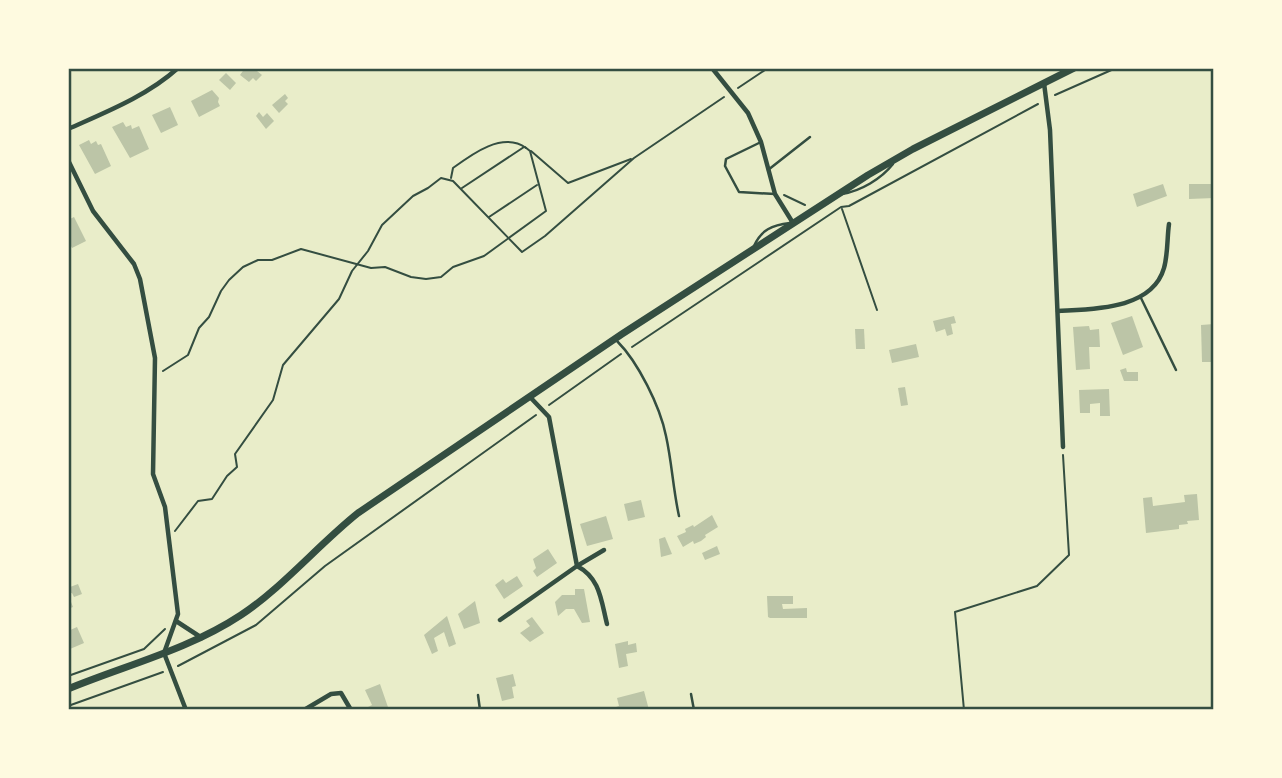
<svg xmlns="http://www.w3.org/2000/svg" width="1282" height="778" viewBox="0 0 1282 778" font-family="Helvetica,sans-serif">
  <rect width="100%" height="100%" fill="#e9edc9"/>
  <g fill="#bcc5a7">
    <polygon points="245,68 259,68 257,71 262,75 256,81 253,78 249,82 240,75"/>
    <polygon points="226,73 236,83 230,90 219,80"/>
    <polygon points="212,90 219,98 218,102 220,106 199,117 191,101"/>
    <polygon points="285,94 288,98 285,101 288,104 279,113 272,105"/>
    <polygon points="170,107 178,125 161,133 152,115"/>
    <polygon points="259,112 263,117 267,113 274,121 266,129 256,116"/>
    <polygon points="123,122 126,127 131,125 132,129 139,126 149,149 130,158 112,127"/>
    <polygon points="89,140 91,144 96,141 98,145 101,144 111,166 95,174 79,145"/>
    <polygon points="1163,184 1167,196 1137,207 1133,194"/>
    <polygon points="1189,184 1214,184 1214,198 1189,199"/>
    <polygon points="74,217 86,241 72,248 68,241 68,220"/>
    <polygon points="954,316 956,323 951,324 953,334 947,336 945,329 936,332 933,321"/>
    <polygon points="1132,316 1143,347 1123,355 1111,323"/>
    <polygon points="1214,324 1214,362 1202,362 1201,325"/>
    <polygon points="1089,326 1090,330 1099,329 1100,347 1089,347 1090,369 1076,370 1073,327"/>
    <polygon points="855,329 864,329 865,349 856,349"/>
    <polygon points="916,344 919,357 892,363 889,350"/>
    <polygon points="1126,368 1127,372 1138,372 1138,381 1124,381 1120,370"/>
    <polygon points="905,387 908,405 901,406 898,388"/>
    <polygon points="1109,389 1110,416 1100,416 1100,403 1090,404 1090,413 1080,413 1079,390"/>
    <polygon points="1197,494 1199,520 1187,521 1188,524 1179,525 1179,529 1146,533 1143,498 1152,497 1153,506 1185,502 1184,495"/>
    <polygon points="641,500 645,517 628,521 624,504"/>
    <polygon points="712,515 718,527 705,535 706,537 701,541 694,544 693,541 683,547 677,536 686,532 685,529 693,525 694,527"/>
    <polygon points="606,516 613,539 587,546 580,524"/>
    <polygon points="665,537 672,554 661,557 659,539"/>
    <polygon points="717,546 720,554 705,560 702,553"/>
    <polygon points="548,549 557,563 537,577 533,571 536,568 533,559"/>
    <polygon points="517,576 523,586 504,599 495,585 503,579 506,583"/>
    <polygon points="68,583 70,587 78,584 82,594 74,597 72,593 68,594 73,607 68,609"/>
    <polygon points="575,589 584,589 590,622 582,623 574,609 566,609 558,616 555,602 562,595 575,595"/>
    <polygon points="767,596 793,596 793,604 782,604 783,609 807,608 807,618 770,618 768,617"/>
    <polygon points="475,601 480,623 464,629 458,614"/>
    <polygon points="447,616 456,644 449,647 444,632 434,638 438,651 432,654 424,635"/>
    <polygon points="532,617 544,633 530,642 520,633 530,626 526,621"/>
    <polygon points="77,627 84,643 70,649 68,631"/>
    <polygon points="628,641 628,645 636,643 637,652 626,654 628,666 619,668 615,644"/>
    <polygon points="513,674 516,686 512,687 514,698 502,701 496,678"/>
    <polygon points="380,684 389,710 369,710 368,707 372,705 365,690"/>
    <polygon points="644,691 649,710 617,710 616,707 619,706 617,698"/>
  </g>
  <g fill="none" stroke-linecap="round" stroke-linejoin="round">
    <g stroke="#344e41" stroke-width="2">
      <polyline points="738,88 768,68"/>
      <polyline points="1055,95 1116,68"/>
      <polyline points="531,151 568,183 631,159"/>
      <path d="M 451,178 L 453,168 C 472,154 503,131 526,148"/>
      <polyline points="462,188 524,147"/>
      <polyline points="784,195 805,205"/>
      <polyline points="842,209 877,310"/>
      <polyline points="489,217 537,185"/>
      <polyline points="632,347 841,207 849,206 1038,104"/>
      <polyline points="163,371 188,355 199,328 209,317 221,291 229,280 243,267 258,260 272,260 301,249 371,268 385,267 411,277 426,279 441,277 453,267 484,256 546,211 530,151 525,147"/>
      <polyline points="549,405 621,354"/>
      <polyline points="175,531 198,501 212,499 227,476 237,467 235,454 273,400 283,365 339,299 352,271 368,251 382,225 413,196 428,188 441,178 453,181 522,252 545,236 634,158 724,97"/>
      <polyline points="178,666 256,625 325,566 536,415"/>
      <polyline points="68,676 144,649 165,629"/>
      <polyline points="68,706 163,672"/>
      <polyline points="964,710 955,612 1037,586 1069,555 1063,455"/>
    </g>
    <g stroke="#344e41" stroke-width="2.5">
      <polyline points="761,142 726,159 725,166 739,192 775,194"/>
      <polyline points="768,170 810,137"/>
      <path d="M 842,194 C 861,191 881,179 893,164"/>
      <path d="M 754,246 C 761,230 772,225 790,223"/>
      <polyline points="1140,296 1176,370"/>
      <path d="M 617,341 C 638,362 660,406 666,436 C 672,463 673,489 679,516"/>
      <polyline points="691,694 694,710"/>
      <polyline points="478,695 480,710"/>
    </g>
    <g stroke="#344e41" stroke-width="4.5">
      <polyline points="712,68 748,113 761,142 775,194 793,223"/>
      <polyline points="1044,83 1050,130 1063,447"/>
      <path d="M 68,129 C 106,112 147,96 178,68"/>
      <polyline points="68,160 93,211 134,264 140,279 155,358 153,474 165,507 178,614 164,653 186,710"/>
      <path d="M 1058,311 C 1092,309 1152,310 1164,268 C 1168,254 1167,238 1169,224"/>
      <path d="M 604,550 L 577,566 C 600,578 601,600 607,624"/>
      <polyline points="500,620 577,566 549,417 530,397"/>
      <polyline points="176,621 202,638"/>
      <polyline points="304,710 331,694 341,693 351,710"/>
    </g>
    <path stroke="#344e41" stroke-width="7" d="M 68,689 C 126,665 188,650 241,615 C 282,588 319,544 358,513 L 622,334 L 868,175 L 913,149 L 1074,68"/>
  </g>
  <rect width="1282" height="778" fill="none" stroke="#fefae0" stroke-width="140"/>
  <rect x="70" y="70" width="1142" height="638" fill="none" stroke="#344e41" stroke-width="2.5"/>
</svg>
